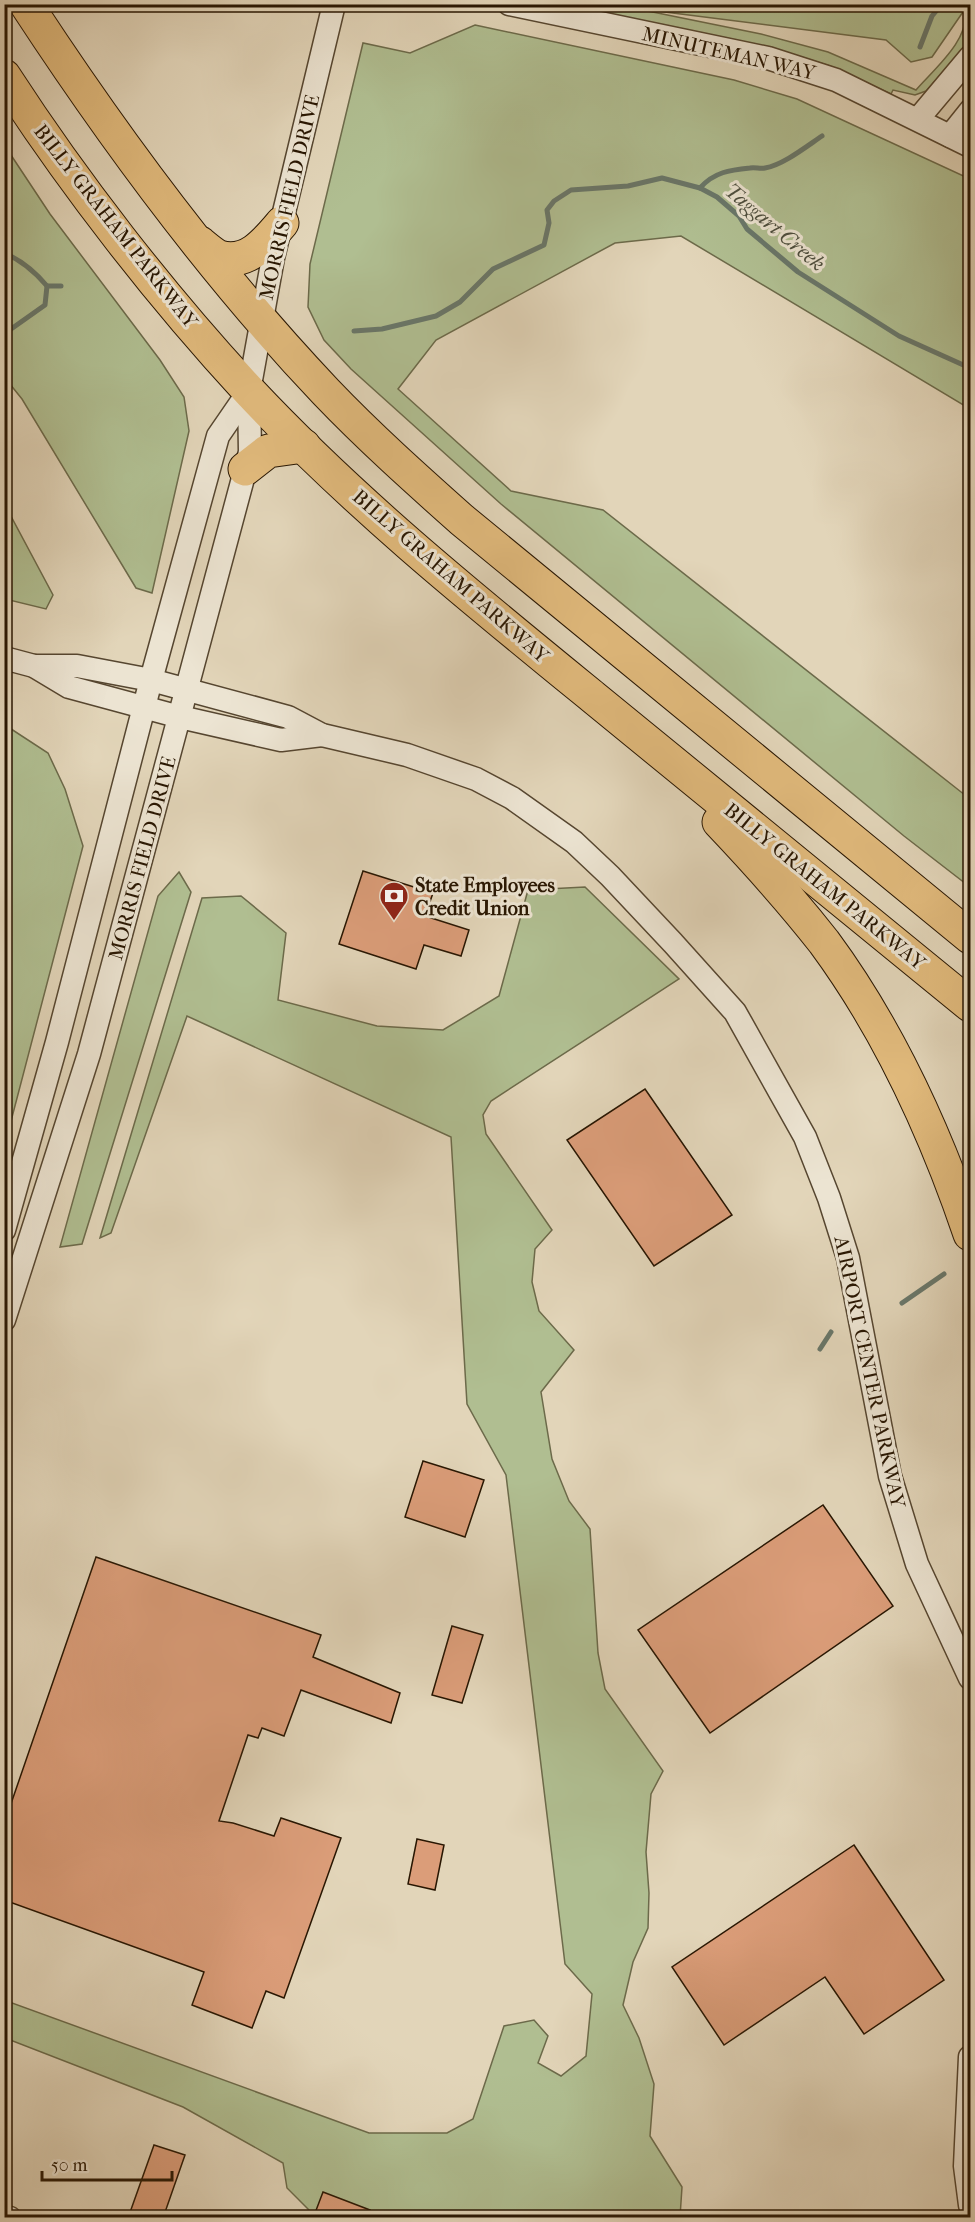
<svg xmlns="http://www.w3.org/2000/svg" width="975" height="2222" viewBox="0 0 975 2222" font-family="'IM FELL French Canon',serif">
  <rect width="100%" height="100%" fill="#e2d5b9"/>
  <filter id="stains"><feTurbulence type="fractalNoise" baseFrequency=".00333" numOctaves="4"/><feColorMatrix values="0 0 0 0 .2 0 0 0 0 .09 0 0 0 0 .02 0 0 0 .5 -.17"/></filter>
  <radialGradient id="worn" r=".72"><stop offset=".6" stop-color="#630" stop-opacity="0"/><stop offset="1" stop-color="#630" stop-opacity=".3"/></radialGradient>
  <g fill="#b0be91" stroke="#6c6a4a" stroke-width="1.5" fill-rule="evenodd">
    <path d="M 561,5 L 970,5 L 970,42 L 926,91 L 915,95 L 893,90 L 891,94 L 830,66 L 782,51 ZM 633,8 L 886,40 L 911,62 L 932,57 L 965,9 C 971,39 934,69 916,90 L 828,52 L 761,34 Z"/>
    <polygon points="475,25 734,80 797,99 970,179 970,409 681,236 615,243 436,340 398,389 511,491 603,510 970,799 970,887 904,836 501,504 351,369 324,340 308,307 310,264 363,43 410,53"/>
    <polygon points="5,146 50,214 160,360 184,397 189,431 152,593 136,588 22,399 5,378"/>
    <polygon points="5,505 53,595 46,609 5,599"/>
    <polygon points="5,725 48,753 65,789 83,846 5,1144"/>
    <polygon points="179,872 191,892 82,1244 60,1247 158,896"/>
    <polygon points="585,887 679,979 491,1101 483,1115 486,1134 552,1230 535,1249 532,1282 539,1311 574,1350 541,1392 552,1459 569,1501 590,1529 598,1653 605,1689 663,1771 651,1794 646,1852 649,1893 648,1928 633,1962 623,2005 639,2038 654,2084 650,2136 682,2187 680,2217 316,2217 287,2188 283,2163 183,2107 5,2038 4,2000 369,2133 447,2133 473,2119 504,2026 534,2020 548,2036 538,2063 561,2076 586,2056 592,1994 565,1964 506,1475 467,1404 451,1137 187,1016 111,1233 100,1238 202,898 241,896 286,933 278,1000 377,1026 443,1030 499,996 528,890"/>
  </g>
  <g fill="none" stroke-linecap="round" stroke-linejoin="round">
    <g stroke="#69776a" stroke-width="5">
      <polyline points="920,47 932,16 942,4"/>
      <path d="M 700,188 C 714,172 730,170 750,168 C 755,167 760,169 765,168 C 783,165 807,146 822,136"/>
      <path d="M 4,253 C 21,260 36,273 47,286 L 61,286"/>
      <polyline points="354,331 382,329 436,316 460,302 493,269 544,245 549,223 547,210 554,201 571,190 628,186 662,178 700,188 717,197 739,216 747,229 798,272 899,336 970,368"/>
      <polyline points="4,334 45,305 47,286"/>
      <polyline points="902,1303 944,1274"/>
      <polyline points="820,1349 831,1332"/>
    </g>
  </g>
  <g fill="#db9d79" stroke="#281602" stroke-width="1.5">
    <polygon points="363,871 433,893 425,916 469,930 461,956 424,945 416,969 339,944"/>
    <polygon points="645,1089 732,1215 654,1266 567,1140"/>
    <polygon points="423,1461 484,1480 465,1537 405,1517"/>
    <polygon points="823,1505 893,1606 710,1733 638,1630"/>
    <polygon points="96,1557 321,1635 313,1657 400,1693 391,1723 301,1690 284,1736 262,1728 258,1738 248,1735 219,1821 233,1823 274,1836 281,1818 341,1838 284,1998 266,1991 252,2028 192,2005 204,1972 4,1900 4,1824"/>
    <polygon points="452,1626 483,1635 462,1703 432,1695"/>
    <polygon points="417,1839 444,1845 435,1890 408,1884"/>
    <polygon points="854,1845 944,1980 864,2034 825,1977 724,2045 672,1967"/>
    <polygon points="154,2145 185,2155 163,2218 128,2218"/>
    <polygon points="323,2192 370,2210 367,2218 327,2218 315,2213"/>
  </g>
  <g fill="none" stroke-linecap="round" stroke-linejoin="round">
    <g stroke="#564630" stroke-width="25">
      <g id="minor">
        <polyline points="509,4 768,58 836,80 970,146"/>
        <polyline points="918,119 970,57"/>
        <polyline points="950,136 970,111"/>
        <polyline points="4,658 34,666 69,687 180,717 281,740 322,735"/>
        <polyline points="34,666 77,666 151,680 288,717 322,735 407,755 476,779 512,798 574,842 610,876 673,943 735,1012 805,1137 829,1198 848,1258 890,1476 917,1564 970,1678"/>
        <polyline points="4,1230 57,1042 151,680 218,436 249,391"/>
        <polyline points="4,1320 89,1054 250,452 249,391 273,258 334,4"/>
        <polyline points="970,2057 965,2166 970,2205"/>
        <polyline points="4,2216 10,2218"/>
      </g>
    </g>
    <g stroke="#281602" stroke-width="35">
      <g id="highway">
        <path d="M 26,4 C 115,140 214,274 326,392 C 369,437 416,479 462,520 L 970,937"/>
        <path d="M 4,76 C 74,184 161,296 249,391 C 354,503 474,600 593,697 C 719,800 845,902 970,1005"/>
        <path d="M 200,243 C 206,248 213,254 219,257 C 247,266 266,242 282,223"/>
        <polyline points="245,469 268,451 304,446"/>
        <path d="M 719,822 C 756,861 791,900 824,942 C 889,1030 935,1131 970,1234"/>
      </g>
    </g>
    <use href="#minor" stroke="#ece4d2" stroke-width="22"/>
    <use href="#highway" stroke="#e1ba7c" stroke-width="33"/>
  </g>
  <defs>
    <g id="bank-pin" transform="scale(1.5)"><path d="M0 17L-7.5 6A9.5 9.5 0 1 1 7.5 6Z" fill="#8f2418" stroke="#ece4d2"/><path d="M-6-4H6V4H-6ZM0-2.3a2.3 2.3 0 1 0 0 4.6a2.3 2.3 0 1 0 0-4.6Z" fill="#fff"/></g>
  </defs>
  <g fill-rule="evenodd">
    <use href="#bank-pin" x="394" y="896"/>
  </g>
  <g text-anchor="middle" stroke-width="6" stroke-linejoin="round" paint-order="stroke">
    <g font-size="20" fill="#281602" stroke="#ece4d2">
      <text transform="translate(729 53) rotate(13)" y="7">MINUTEMAN WAY</text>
      <text transform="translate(289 197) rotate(-77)" y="7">MORRIS FIELD DRIVE</text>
      <text transform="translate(116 226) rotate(52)" y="7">BILLY GRAHAM PARKWAY</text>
      <text transform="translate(451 576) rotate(41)" y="7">BILLY GRAHAM PARKWAY</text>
      <text transform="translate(142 858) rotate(-75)" y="7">MORRIS FIELD DRIVE</text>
      <text transform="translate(825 886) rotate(39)" y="7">BILLY GRAHAM PARKWAY</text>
      <text transform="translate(870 1372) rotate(78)" y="7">AIRPORT CENTER PARKWAY</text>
    </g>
    <g font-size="20" font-weight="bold" fill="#281602" stroke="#ece4d2" text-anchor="start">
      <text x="415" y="892">State Employees<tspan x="415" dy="23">Credit Union</tspan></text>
    </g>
    <g font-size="21" font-style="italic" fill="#4e4f3f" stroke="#ece4d2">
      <text transform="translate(775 227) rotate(40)" y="7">Taggart Creek</text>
    </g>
  </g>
  <rect width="975" height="2222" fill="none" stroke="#e2d5b9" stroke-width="24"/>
  <rect x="6" y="6" width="963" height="2210" fill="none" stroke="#281602" stroke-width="3"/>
  <rect x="12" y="12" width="951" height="2198" fill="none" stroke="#281602" stroke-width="1.5"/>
  <path d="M42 2171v9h130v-9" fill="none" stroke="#281602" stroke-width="3"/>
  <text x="51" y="2171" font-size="18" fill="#281602" stroke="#ece4d2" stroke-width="4.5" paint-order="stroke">50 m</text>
  <rect width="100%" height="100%" filter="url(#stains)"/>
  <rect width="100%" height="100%" fill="url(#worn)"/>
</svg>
